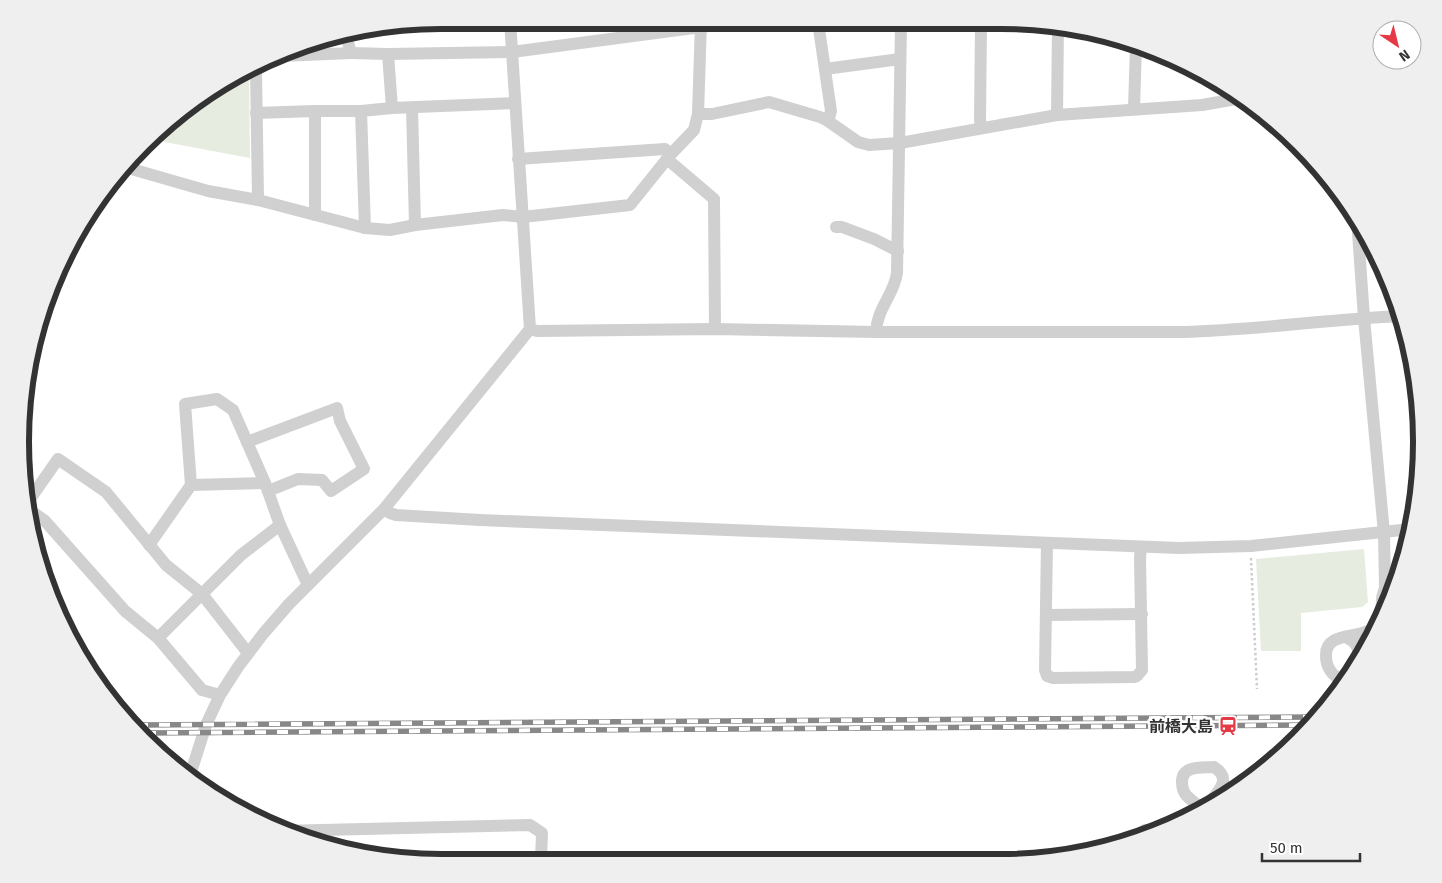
<svg xmlns="http://www.w3.org/2000/svg" width="1442" height="883" viewBox="0 0 1442 883" font-family="'Fira Sans','Noto Sans JP',sans-serif">
  <rect width="100%" height="100%" fill="#fff"/>
  <g fill="#e6ecdf">
    <polygon points="249,73 250,158 154,140 185,107"/>
    <polygon points="1364,549 1368,602 1362,607 1301,613 1301,651 1261,651 1256,559"/>
  </g>
  <g fill="none" stroke-linecap="round" stroke-linejoin="round">
    <polyline stroke="#cdcdcd" stroke-width="2.5" stroke-dasharray="2.5 2.5" stroke-linecap="butt" points="1251,558 1257,689"/>
    <g stroke="#d0d0d0" stroke-width="12">
      <polyline points="818,22 831,111 828,121"/>
      <polyline points="981,23 980,120 981,128"/>
      <polyline points="351,53 388,54 512,52 739,22"/>
      <polyline points="388,54 392,108"/>
      <polyline points="280,56 351,53 346,36"/>
      <polyline points="256,69 258,200"/>
      <polyline points="825,69 900,59"/>
      <polyline points="412,108 415,225"/>
      <polyline points="1134,109 1136,45"/>
      <polyline points="315,111 361,111 392,108 515,103"/>
      <polyline points="361,111 365,228"/>
      <polyline points="256,113 315,111 315,215"/>
      <polyline points="698,114 712,114 769,102 820,117 828,121 858,142 869,145 900,143 1057,115 1202,105 1242,98"/>
      <polyline points="1057,115 1058,24"/>
      <polyline points="518,159 665,149 671,154"/>
      <polyline points="667,159 714,199 715,329"/>
      <polyline points="128,168 208,191 258,200 365,228 390,230 415,225 503,215 523,217 630,205 671,154 694,130 698,114 701,22"/>
      <polyline points="1357,218 1364,318 1384,533 1385,588"/>
      <polyline points="836,227 842,227 874,239 898,251"/>
      <path d="M 530,329 L 537,331 L 715,329 L 876,332 L 1184,332 C 1257,330 1329,319 1402,316"/>
      <path d="M 876,332 C 877,308 894,295 897,273 L 901,23"/>
      <polyline points="247,442 337,408 340,421 364,469 331,491 322,480 298,479 268,491"/>
      <polyline points="191,485 265,483"/>
      <polyline points="30,499 58,459 106,492 166,565 202,594 248,653"/>
      <polyline points="384,509 390,513 396,515 480,520 1179,548 1251,546 1411,529"/>
      <polyline points="31,511 45,521 125,611 158,638 202,690 220,695"/>
      <polyline points="1047,543 1045,670 1047,676 1053,678 1134,677 1137,676 1142,670 1140,558 1141,547"/>
      <polyline points="149,545 191,485 185,404 217,399 233,410 265,483 280,525 308,585"/>
      <polyline points="1046,615 1142,614"/>
      <path d="M 1345,637 C 1355,641 1358,646 1360,657"/>
      <polyline points="158,638 241,555 280,525"/>
      <path d="M 1346,681 C 1339,679 1333,676 1330,670 C 1327,666 1326,661 1326,655 C 1326,631 1360,639 1373,628 C 1383,621 1381,610 1382,599 C 1382,595 1384,592 1385,588 L 1390,599"/>
      <polyline points="191,780 192,769 206,725 220,695 238,667 263,634 289,604 384,509 530,329 510,20"/>
      <path d="M 1203,810 C 1198,805 1193,802 1188,797 C 1183,793 1182,788 1182,782 C 1182,765 1202,768 1214,767 C 1236,781 1212,796 1204,810"/>
      <polyline points="280,831 530,825 542,833 541,860"/>
      <polyline points="1124,843 1145,830 1160,830"/>
    </g>
    <g stroke="#888" stroke-width="5.5">
      <g id="rail">
        <polyline points="137,725 1318,717"/>
        <polyline points="145,733 1310,725"/>
      </g>
    </g>
    <use href="#rail" stroke="#fff" stroke-width="4" stroke-dasharray="11" stroke-linecap="butt"/>
  </g>
  <defs>
    <g id="station-bare" transform="scale(1.5)"><path d="M-3-6H3Q5-6 5-4V2Q5 4 3 4L4.5 6H3L1.5 4h-3L-3 6H-4.5L-3 4Q-5 4-5 2V-4Q-5-6-3-6ZM-3.5-4v3h7v-3ZM-3.5 1v1.5H-2V1ZM2 1v1.5H3.5V1Z" fill="#e63946" stroke="#fff" stroke-width="2.5" paint-order="stroke"/></g>
  </defs>
  <g fill-rule="evenodd">
    <use href="#station-bare" x="1228" y="726"/>
  </g>
  <g text-anchor="middle" stroke-width="5" stroke-linejoin="round" paint-order="stroke">
    <g font-size="16" font-weight="bold" fill="#333" stroke="#fff" text-anchor="end">
      <text x="1213" y="732">前橋大島</text>
    </g>
  </g>
  <path d="M0 0H1442V883H0ZM441 29H1001A412 412 0 0 1 1413 441V442A412 412 0 0 1 1001 854H441A412 412 0 0 1 29 442V441A412 412 0 0 1 441 29Z" fill="#efefef" fill-rule="evenodd"/>
  <path fill="none" stroke="#333" stroke-width="6" d="M441 29H1001A412 412 0 0 1 1413 441V442A412 412 0 0 1 1001 854H441A412 412 0 0 1 29 442V441A412 412 0 0 1 441 29Z"/>
  <g transform="translate(1397 45) rotate(145)"><circle r="24" fill="#ffffff" stroke="#adadad"/>
  <path d="M0-4L9 19L0 12L-9 19Z" fill="#e63946"/>
  <text y="-8" font-size="14" font-weight="bold" text-anchor="middle" fill="#333333">N</text>
  </g>
  <path d="M1262 853v8h98v-8" fill="none" stroke="#333333" stroke-width="2.5"/>
  <text x="1270" y="853" font-size="15" fill="#333333" stroke="#ffffff" stroke-width="4" paint-order="stroke">50 m</text>
</svg>
